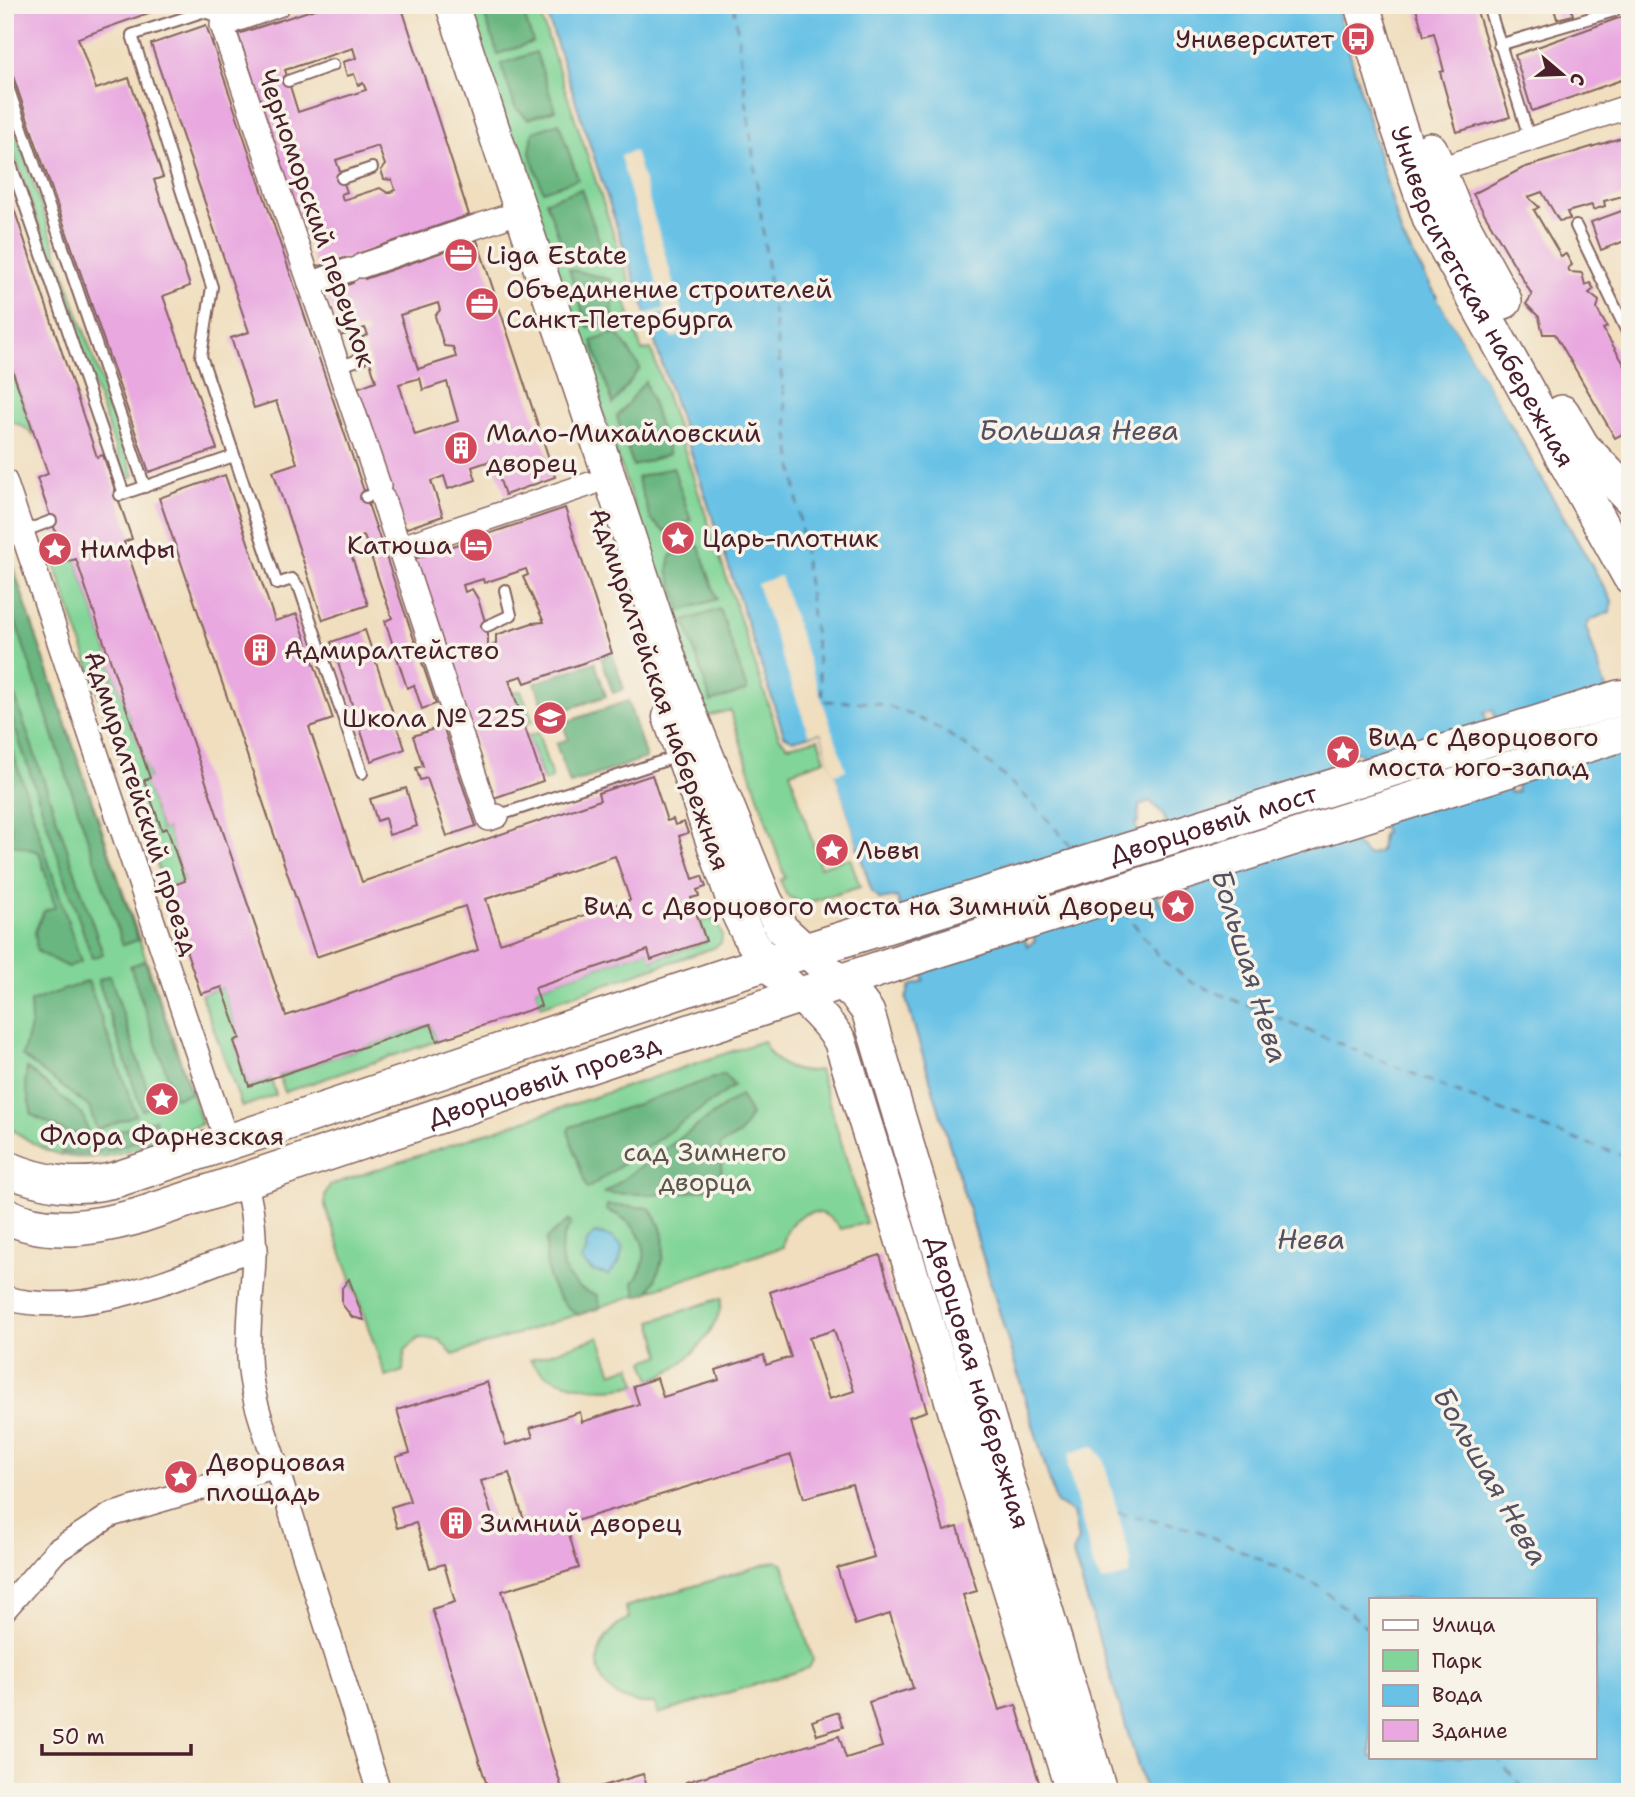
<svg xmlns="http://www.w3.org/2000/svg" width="1635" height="1797" viewBox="0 0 1635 1797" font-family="'Shantell Sans',sans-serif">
  <rect width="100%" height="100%" fill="#f7f3e8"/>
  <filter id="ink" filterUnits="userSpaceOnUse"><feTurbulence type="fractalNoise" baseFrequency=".0143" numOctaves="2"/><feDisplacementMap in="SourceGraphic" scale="14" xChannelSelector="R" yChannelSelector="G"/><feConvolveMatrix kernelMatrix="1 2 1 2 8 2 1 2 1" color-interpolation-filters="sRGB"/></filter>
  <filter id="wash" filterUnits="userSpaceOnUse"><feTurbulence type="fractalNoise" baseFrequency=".00686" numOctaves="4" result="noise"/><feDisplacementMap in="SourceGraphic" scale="28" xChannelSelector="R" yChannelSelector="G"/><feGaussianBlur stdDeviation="1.57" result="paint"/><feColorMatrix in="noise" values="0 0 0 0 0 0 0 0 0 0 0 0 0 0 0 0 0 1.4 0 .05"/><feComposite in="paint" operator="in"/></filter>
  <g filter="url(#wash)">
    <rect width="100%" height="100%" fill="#f0debe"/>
    <g fill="#82d598" stroke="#667a62" stroke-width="2">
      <polygon points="466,5 537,5 633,292 624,296 642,351 651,349 779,737 788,746 818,739 825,760 790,772 820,867 850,858 860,887 804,904 787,896 780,880 785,878 730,710 705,717"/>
      <polygon points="5,101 134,476 126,479 5,127"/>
      <polygon points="5,349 35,437 24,427 5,418"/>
      <path d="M 5,545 L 202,1124 C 159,1138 104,1168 58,1154 C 39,1149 22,1136 5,1125 Z"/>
      <polygon points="63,555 66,562 76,559 150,778 145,780 161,830 167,828 185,881 165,888 96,688 113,682 111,677 95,683 53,559"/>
      <polygon points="521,691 533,721 524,725 513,692"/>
      <polygon points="538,733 552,778 544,781 528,736"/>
      <polygon points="710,919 717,922 722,935 721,943 713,948 541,1006 535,988 648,950 652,960 706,942 699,922"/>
      <polygon points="222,987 240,1038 234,1041 249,1086 271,1079 276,1095 242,1107 201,994"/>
      <polygon points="431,1024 437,1041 285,1092 279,1076"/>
      <path d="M 763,1041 C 772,1063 794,1076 819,1070 L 866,1223 L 840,1229 C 821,1198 785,1214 783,1247 L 453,1355 L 440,1340 L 419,1338 L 405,1350 L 403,1371 L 386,1377 L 325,1206 L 325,1196 L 330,1185 Z"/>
      <path d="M 722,1298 C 719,1333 683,1369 651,1380 L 644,1361 L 661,1355 L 652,1321 Z"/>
      <path d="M 599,1337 L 612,1373 L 631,1366 L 637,1384 C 607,1395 550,1387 530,1360 Z"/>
      <path d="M 776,1561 L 783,1565 L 813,1660 L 809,1668 L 658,1714 L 655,1703 C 595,1708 576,1647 629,1618 L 625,1607 Z"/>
    </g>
    <g fill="#69b680" stroke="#5a6a56" stroke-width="2">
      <polygon points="481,5 521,5 533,42 498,54"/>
      <polygon points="536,52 555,110 528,119 515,107 501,64"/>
      <polygon points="559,123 578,179 543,191 530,153 533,132"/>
      <polygon points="581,189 608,265 565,253 546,201"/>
      <polygon points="569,269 612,280 613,320 588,328"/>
      <polygon points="617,332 640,368 613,404 592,341"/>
      <polygon points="645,381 669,454 633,466 617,417"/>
      <polygon points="673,467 691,521 664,531 651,520 637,478"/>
      <polygon points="699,546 717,599 681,611 668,570 671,555"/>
      <polygon points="13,567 138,940 123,945 5,590 5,570"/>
      <polygon points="720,609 747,690 711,702 685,621"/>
      <polygon points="612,653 624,689 613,693 601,657"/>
      <polygon points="595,662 606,696 559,712 554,698 542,702 535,683"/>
      <polygon points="5,667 103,954 92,958 5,698"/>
      <polygon points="628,701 646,758 570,784 556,744 568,739 563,723"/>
      <polygon points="5,728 81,962 67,967 37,951 35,931 44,911 55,907 39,852 11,844 11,826 5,817"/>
      <polygon points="145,961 191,1093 175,1098 130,966"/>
      <polygon points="110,975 153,1106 142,1110 98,980"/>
      <polygon points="88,981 136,1115 97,1130 89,1107 22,1056 31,1023 30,1002"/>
      <polygon points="27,1068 83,1115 88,1132 70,1134 32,1115 25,1082"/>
      <polygon points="725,1074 734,1086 587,1189 568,1131 570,1127"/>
      <path d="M 740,1095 L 751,1115 L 740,1134 L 720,1145 L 722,1179 L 719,1185 C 680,1198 644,1194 604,1193 Z"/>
      <path d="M 155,1119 L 157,1133 C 126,1145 95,1159 61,1152 L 61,1146 L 65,1140 L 86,1142 Z"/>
      <path d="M 607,1205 L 649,1208 C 672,1234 665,1263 649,1292 L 637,1296 L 633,1283 C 657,1252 640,1222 606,1210 Z"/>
      <path d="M 569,1220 L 571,1224 C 551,1252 562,1287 597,1295 L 600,1308 L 578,1315 C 548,1295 544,1271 547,1238 Z"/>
    </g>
    <g fill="#69c2e6" stroke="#5a7088" stroke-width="2" fill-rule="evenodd">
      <path d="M 544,5 L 1336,5 L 1402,236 L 1612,601 L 1610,612 L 1590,620 L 1586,627 L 1630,764 L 1630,1792 L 1146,1792 L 1073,1554 L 1078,1540 L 1073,1513 L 1056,1502 L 906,999 L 910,986 L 924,981 L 897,897 L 880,900 L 872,892 L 821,732 L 793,740 L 784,735 ZM 1493,710 L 1518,791 L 1510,793 L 1484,712 ZM 1335,742 L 1349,743 L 1356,752 L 1360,752 L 1385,833 L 1382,834 L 1380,851 L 1368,855 L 1354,843 L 1328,762 ZM 1150,801 L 1163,814 L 1192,905 L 1185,914 L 1179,917 L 1160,904 L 1135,823 L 1138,822 L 1139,805 ZM 1010,863 L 1035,941 L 1027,946 L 1002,868 L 1002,865 ZM 1371,1599 L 1595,1599 L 1595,1757 L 1371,1757 Z"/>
      <polygon points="595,1233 611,1237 623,1247 619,1263 609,1275 593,1271 581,1261 587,1249 585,1245"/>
    </g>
    <g fill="#f0debe">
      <polygon points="635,151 688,333 672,338 665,313 647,318 653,338 650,339 636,299 640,298 645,314 664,309 620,156"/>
      <polygon points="1440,295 1511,418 1508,420 1437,297"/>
      <polygon points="780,576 846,770 835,774 857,844 854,846 821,732 809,735 757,584"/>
      <polygon points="1093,1446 1103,1458 1131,1562 1129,1575 1103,1582 1095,1571 1068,1468 1070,1453"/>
    </g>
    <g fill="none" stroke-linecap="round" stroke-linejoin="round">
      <g stroke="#535063" stroke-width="2" stroke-dasharray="9 7" stroke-linecap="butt">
        <path d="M 734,5 L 823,701 C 843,702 868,700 887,706 C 960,728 1026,792 1073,849"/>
        <polyline points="1123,910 1162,960 1193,983 1554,1132 1630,1158"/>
        <polyline points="1118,1513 1196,1530 1319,1586 1371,1631"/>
        <polyline points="1495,1757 1527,1792"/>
      </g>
    </g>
    <g id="blocks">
      <g fill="#e9a9e0" fill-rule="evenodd">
        <polygon points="5,5 171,5 78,38 96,89 129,78 163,177 154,180 190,286 163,296 217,449 149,472 5,53"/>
        <path d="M 327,5 L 401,5 L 469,215 L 357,254 L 365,279 L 477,240 L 555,477 L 505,495 L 493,460 L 472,467 L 476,480 L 448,489 L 444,476 L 431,481 L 443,516 L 404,529 L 393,496 L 368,504 L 436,704 L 422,709 L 414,685 L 407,688 L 385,621 L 392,618 L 364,536 L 347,542 L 368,605 L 323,620 L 273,471 L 297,463 L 276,401 L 254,408 L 231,338 L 249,332 L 151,44 L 206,25 L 364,491 L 388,482 L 357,388 L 376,381 L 362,337 L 368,335 L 365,328 L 340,336 L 325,293 L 353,283 L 346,260 L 345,258 L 320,266 L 315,264 L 238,34 ZM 353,48 L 356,58 L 343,62 L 347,76 L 354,74 L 358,85 L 363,83 L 366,90 L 298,112 L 285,70 ZM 378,146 L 385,165 L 381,170 L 384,179 L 392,180 L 395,190 L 388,193 L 380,188 L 343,200 L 341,194 L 347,192 L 336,160 ZM 438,303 L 440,310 L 435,316 L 444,346 L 453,347 L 456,357 L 418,369 L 400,315 ZM 420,378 L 423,390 L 447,382 L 458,421 L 415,435 L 399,384 Z"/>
        <polygon points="1415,5 1475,5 1510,117 1457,132 1440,72 1444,71 1434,33 1424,36"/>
        <polygon points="1553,5 1570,5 1573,15 1557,19"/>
        <polygon points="1630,14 1630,77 1532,111 1515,55"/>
        <polygon points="1630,135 1630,194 1604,201 1605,206 1593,210 1592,205 1567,212 1570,219 1559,221 1542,192 1528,197 1539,207 1534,210 1561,256 1566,254 1572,265 1568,268 1570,272 1582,273 1585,285 1590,283 1594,289 1589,293 1599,301 1597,309 1607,327 1603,329 1630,374 1630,430 1615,438 1555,334 1543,334 1539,317 1526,304 1532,295 1473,194 1523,168"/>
        <path d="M 6,185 L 97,457 L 103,455 L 132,539 L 124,542 L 286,1016 L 478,950 L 465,906 L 316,957 L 159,498 L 225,475 L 275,621 L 297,614 L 333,719 L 309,727 L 362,882 L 600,800 L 598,793 L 652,775 L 667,821 L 673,819 L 675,825 L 684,822 L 688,833 L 679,836 L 693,879 L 702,876 L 706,887 L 697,890 L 699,896 L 691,898 L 706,941 L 651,960 L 648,950 L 535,988 L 541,1006 L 437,1041 L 431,1024 L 249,1086 L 234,1041 L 240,1038 L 222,987 L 201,994 L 165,888 L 185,881 L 167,828 L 162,830 L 144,780 L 150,778 L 76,559 L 66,562 L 37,478 L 48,474 L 5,349 ZM 615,856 L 630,900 L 500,943 L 486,899 Z"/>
        <polygon points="1630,208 1630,239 1601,250 1591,222"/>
        <path d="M 565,508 L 612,653 L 525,683 L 522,676 L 509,680 L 543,781 L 494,798 L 414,559 ZM 526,569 L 528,575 L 523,577 L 544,622 L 532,623 L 496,635 L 496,644 L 488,647 L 488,631 L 478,599 L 472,589 L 465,592 L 463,585 L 483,579 L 484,583 Z"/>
        <polygon points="365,630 405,749 371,761 331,642"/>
        <polygon points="443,726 476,826 447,836 427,778 420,780 416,768 423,766 413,736"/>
        <polygon points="406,788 417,826 389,835 385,818 377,821 370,799"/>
        <path d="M 880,1255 L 927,1411 L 909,1417 L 944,1531 L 958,1527 L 977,1591 L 963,1595 L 999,1710 L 1016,1705 L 1042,1792 L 998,1792 L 996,1787 L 981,1792 L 689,1792 L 686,1782 L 839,1736 L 846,1758 L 882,1747 L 869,1702 L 913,1688 L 890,1614 L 855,1625 L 837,1568 L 874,1557 L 852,1484 L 804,1498 L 791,1455 L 566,1524 L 579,1568 L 502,1591 L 563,1792 L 489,1792 L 432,1609 L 455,1602 L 444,1564 L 430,1568 L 416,1523 L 397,1528 L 391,1507 L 410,1501 L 396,1457 L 410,1453 L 397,1410 L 487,1382 L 506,1445 L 533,1437 L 530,1428 L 580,1412 L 582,1422 L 639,1404 L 633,1386 L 657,1378 L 663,1397 L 719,1380 L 716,1370 L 764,1355 L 766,1365 L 791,1357 L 770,1292 ZM 834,1330 L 854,1391 L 829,1399 L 809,1338 ZM 509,1473 L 523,1517 L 495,1526 L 481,1481 Z"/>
        <polygon points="349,1279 364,1320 352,1317 342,1304 342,1288"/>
        <polygon points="838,1712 843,1727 817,1735 812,1721"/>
        <polygon points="643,1774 649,1792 586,1792 586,1791"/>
      </g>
    </g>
  </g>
  <g filter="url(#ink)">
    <use href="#blocks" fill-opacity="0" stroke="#84625e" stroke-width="2"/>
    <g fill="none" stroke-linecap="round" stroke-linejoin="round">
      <g stroke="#84625e" stroke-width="14">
        <g id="service">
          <polyline points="1488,5 1530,140"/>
          <polyline points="222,25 214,15 202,12 132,35 212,287 201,356 277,584 292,579 300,589 362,773"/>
          <polyline points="1499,45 1614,11 1612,5"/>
          <polyline points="5,78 145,487"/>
          <polyline points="288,81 333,65"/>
          <polyline points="5,147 124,494"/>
          <polyline points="342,178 372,168"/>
          <polyline points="1576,226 1630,338"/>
          <polyline points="338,367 361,359"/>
          <polyline points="120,495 234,456"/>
          <polyline points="366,497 381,492"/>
          <polyline points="22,532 51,521"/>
          <polyline points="487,626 511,615 505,590"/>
          <polyline points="497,816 681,755"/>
        </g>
      </g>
      <g stroke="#84625e" stroke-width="26">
        <g id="minor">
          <polyline points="278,5 222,25 379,486"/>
          <polyline points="1425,174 1630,106"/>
          <polyline points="361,266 502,218"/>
          <polyline points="310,284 349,270"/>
          <polyline points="5,481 227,1142"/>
          <polyline points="383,499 489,819 497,816"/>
          <polyline points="399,548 590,484"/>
          <path d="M 245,1182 C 265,1248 246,1293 249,1357 C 250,1395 265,1430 276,1466"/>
          <path d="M 5,1298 C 91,1320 176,1276 256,1248"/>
          <polyline points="5,1609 56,1551 111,1515 276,1466 379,1792"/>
        </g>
      </g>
      <g stroke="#84625e" stroke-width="35">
        <g id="secondary">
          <path id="s1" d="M 452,5 L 678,683 L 766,900 L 782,929 L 856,996 L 868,1012 L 1101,1792"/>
          <path d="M 669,717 L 736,910 C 744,928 753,946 766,961 C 789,990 820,1009 840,1041 L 1072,1792"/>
        </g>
      </g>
      <g stroke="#84625e" stroke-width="38">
        <g id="primary">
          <path id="s2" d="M 1362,5 L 1395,116 L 1431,220 L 1630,576"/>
          <polyline points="1430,150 1453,208 1504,301"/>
          <polyline points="1562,413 1582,447 1630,497"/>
          <path id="s3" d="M 5,1168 C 43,1184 78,1190 118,1179 L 725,976 L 1619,698 L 1630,697"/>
          <path id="s4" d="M 5,1215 C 45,1236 93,1228 135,1217 L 912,958 L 1630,731"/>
        </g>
      </g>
      <use href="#service" stroke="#fff" stroke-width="10"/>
      <use href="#minor" stroke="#fff" stroke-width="23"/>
      <use href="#secondary" stroke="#fff" stroke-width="32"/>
      <use href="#primary" stroke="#fff" stroke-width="35"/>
    </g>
  </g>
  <defs>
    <g id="bus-disc" transform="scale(1.75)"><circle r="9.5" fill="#d1495b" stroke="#f7f3e8"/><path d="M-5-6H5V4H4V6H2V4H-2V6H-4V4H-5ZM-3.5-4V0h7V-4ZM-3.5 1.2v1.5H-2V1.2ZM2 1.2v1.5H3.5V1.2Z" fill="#fff"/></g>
    <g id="office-disc" transform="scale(1.75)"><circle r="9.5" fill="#d1495b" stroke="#f7f3e8"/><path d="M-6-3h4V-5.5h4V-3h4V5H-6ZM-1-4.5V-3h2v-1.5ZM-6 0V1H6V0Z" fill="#fff"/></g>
    <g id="building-disc" transform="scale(1.75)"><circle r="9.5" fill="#d1495b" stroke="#f7f3e8"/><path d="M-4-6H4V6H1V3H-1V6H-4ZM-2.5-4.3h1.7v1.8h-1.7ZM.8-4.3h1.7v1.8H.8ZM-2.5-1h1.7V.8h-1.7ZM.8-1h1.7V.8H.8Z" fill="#fff"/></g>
    <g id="sight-disc" transform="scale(1.75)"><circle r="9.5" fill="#d1495b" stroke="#f7f3e8"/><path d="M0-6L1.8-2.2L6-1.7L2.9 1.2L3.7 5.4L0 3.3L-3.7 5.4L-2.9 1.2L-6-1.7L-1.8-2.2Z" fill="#fff"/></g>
    <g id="hotel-disc" transform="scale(1.75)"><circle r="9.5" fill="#d1495b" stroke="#f7f3e8"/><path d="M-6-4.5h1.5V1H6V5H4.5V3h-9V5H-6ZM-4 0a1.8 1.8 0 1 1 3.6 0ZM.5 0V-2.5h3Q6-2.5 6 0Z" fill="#fff"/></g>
    <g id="school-disc" transform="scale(1.75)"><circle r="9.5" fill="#d1495b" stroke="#f7f3e8"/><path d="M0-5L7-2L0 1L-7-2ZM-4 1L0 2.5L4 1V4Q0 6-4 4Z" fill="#fff"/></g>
  </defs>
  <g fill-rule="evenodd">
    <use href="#bus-disc" x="1358" y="39"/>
    <use href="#office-disc" x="461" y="255"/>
    <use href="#office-disc" x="482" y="304"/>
    <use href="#building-disc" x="461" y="448"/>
    <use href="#sight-disc" x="678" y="538"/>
    <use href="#hotel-disc" x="476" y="545"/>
    <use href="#sight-disc" x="55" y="549"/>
    <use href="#building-disc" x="260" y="650"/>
    <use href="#school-disc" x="550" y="718"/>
    <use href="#sight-disc" x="1343" y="752"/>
    <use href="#sight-disc" x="832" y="850"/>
    <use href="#sight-disc" x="1178" y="906"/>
    <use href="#sight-disc" x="162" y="1099"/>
    <use href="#sight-disc" x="181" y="1477"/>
    <use href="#building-disc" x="456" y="1523"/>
  </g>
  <g text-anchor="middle" stroke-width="7" stroke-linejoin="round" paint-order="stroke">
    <g font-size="26" fill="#4a1f2b" stroke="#f7f3e8" text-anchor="start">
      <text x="1334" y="48" text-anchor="end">Университет</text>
      <text x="486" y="264">Liga Estate</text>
      <text x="506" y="298">Объединение строителей<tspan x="506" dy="30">Санкт-Петербурга</tspan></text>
      <text x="486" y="442">Мало-Михайловский<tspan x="486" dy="30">дворец</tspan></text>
      <text x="702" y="547">Царь-плотник</text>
      <text x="452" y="554" text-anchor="end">Катюша</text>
      <text x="80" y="558">Нимфы</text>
      <text x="284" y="659">Адмиралтейство</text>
      <text x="526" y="727" text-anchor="end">Школа № 225</text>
      <text x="1368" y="746">Вид с Дворцового<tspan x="1368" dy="30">моста юго-запад</tspan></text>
      <text x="856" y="859">Львы</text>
      <text x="1154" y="915" text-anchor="end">Вид с Дворцового моста на Зимний Дворец</text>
      <text x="162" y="1145" text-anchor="middle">Флора Фарнезская</text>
      <text x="206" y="1471">Дворцовая<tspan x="206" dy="30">площадь</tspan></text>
      <text x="480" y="1532">Зимний дворец</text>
    </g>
    <g font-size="26" fill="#4a1f2b" stroke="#f7f3e8">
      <text transform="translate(317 218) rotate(71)" y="9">Черноморский переулок</text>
      <text dy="9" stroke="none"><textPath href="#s2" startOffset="317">Университетская набережная</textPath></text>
      <text transform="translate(660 689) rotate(71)" y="9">Адмиралтейская набережная</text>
      <text transform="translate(142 803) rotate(72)" y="9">Адмиралтейский проезд</text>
      <text dy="9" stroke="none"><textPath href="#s3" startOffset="1267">Дворцовый мост</textPath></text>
      <text dy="9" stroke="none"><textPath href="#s4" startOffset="564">Дворцовый проезд</textPath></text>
      <text dy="9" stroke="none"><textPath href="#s1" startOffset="1488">Дворцовая набережная</textPath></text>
    </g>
    <g font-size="26" fill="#5b564c" stroke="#f7f3e8">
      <text x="705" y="1161">сад Зимнего<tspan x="705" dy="30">дворца</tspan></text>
    </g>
    <g font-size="28" font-style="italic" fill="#535063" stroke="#f7f3e8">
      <text x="1079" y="440">Большая Нева</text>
      <text transform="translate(1250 966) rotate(73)" y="10">Большая Нева</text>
      <text x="1311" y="1249">Нева</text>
      <text transform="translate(1491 1476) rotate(60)" y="10">Большая Нева</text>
    </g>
  </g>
  <rect width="1635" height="1797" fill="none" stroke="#f7f3e8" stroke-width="28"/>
  <rect x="1369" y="1598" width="228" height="161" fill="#f7f3e8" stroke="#b29e9c" stroke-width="2"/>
  <rect x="1383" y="1620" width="35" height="10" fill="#ffffff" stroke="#b29e9c" stroke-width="2"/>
  <text x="1432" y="1632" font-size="21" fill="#4a1f2b">Улица</text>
  <rect x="1383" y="1650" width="35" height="21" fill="#82d598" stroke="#b29e9c" stroke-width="2"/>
  <text x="1432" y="1668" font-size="21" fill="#4a1f2b">Парк</text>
  <rect x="1383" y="1685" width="35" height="21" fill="#69c2e6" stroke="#b29e9c" stroke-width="2"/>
  <text x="1432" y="1702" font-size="21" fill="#4a1f2b">Вода</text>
  <rect x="1383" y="1720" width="35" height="21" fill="#e9a9e0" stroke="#b29e9c" stroke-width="2"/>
  <text x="1432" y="1738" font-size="21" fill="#4a1f2b">Здание</text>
  <g transform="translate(1562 74) rotate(109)" stroke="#f7f3e8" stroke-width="5" paint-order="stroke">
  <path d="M0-5L12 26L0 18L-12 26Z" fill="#4a1f2b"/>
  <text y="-10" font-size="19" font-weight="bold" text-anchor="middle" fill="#4a1f2b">С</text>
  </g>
  <path d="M42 1744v10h149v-10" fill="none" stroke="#4a1f2b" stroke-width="3.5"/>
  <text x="52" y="1744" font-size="21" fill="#4a1f2b" stroke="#f7f3e8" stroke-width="5" paint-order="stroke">50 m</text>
</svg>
